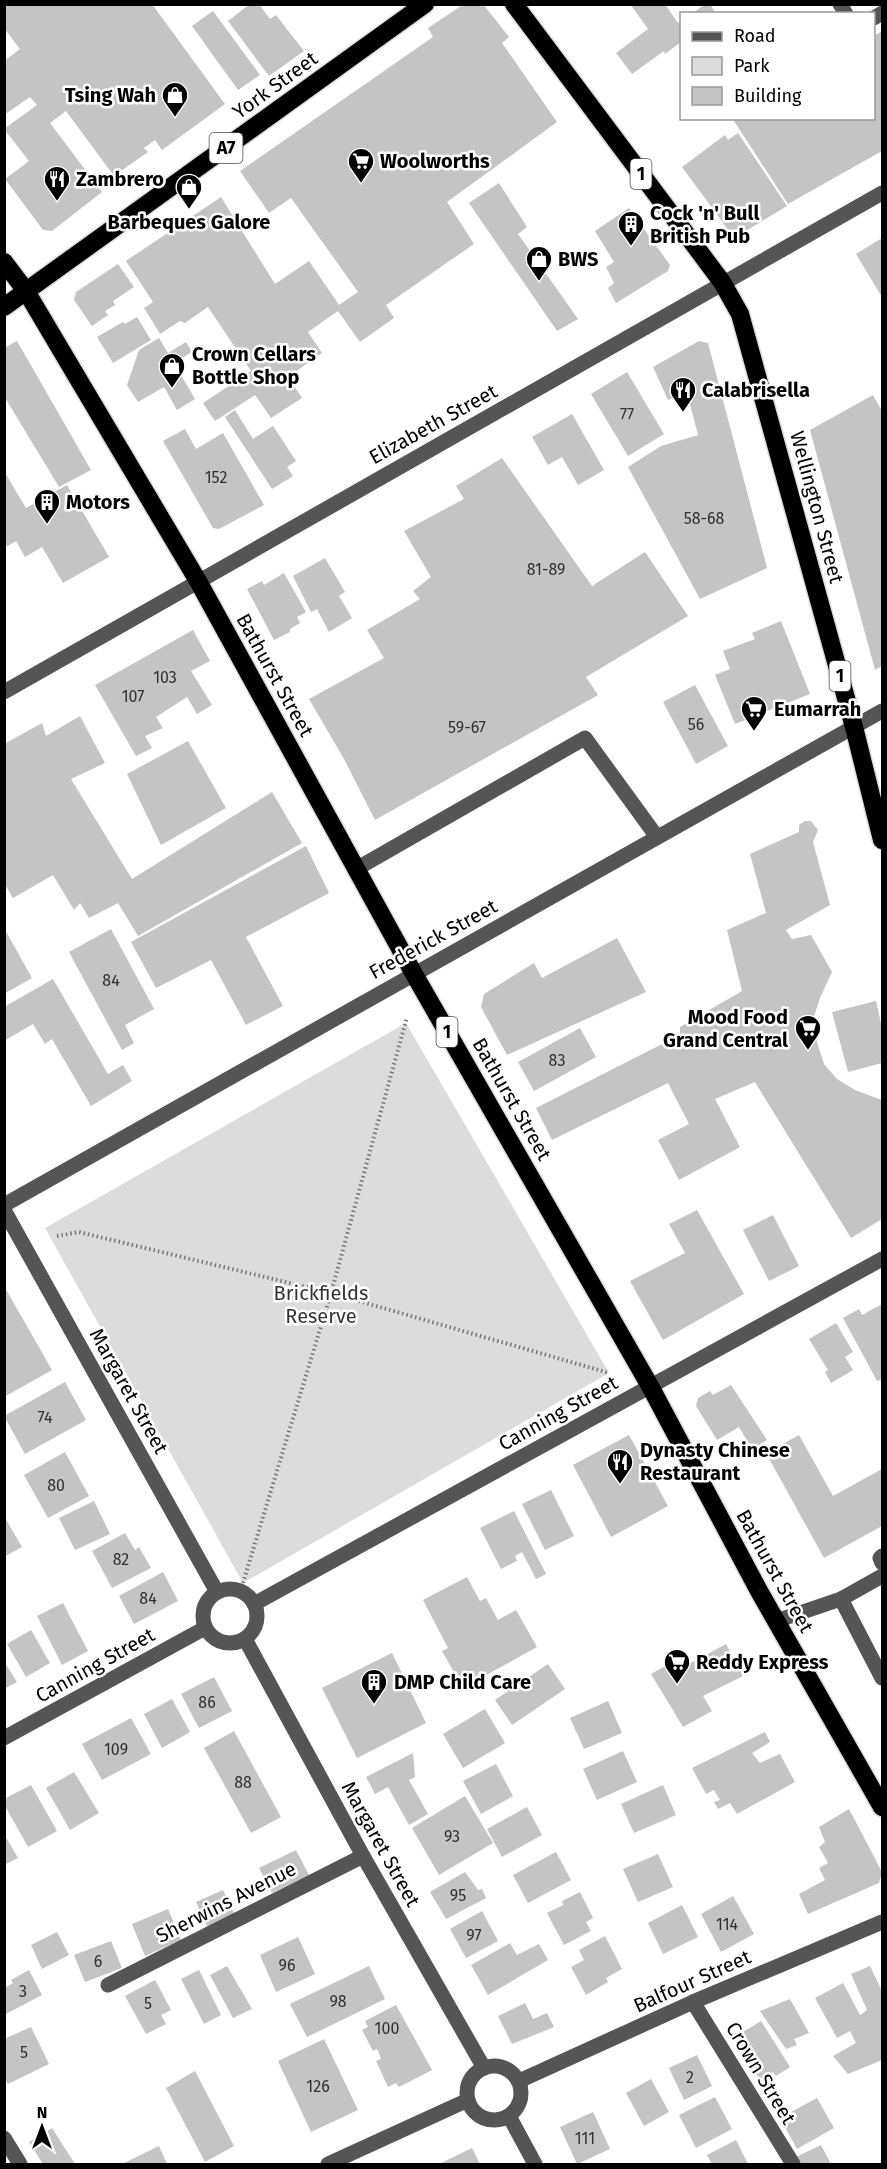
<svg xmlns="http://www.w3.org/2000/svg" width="887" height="2169" viewBox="0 0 887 2169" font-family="'Fira Sans',sans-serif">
  <rect width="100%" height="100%" fill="#fff"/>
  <polygon fill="#dcdcdc" points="406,1023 609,1373 243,1583 45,1228"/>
  <g fill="#c4c4c4">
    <polygon points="4,4 152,4 225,104 162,150 155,140 144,148 148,152 114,176 66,111 50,123 102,192 52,231 43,230 5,179 29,161 4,129 37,105 30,97 4,115 4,61 20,49 4,28"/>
    <polygon points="250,4 259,4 270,19 276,15 304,51 269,76 228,21"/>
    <polygon points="464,4 483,4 509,37 502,43 557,122 447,202 474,244 386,305 394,318 360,342 338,311 308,332 322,353 288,377 302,398 271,418 255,395 215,421 203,403 251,371 208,307 185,323 180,321 160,334 144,308 153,302 126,261 221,197 275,284 309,261 339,305 358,292 291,198 269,213 240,171 433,37 428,28"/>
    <polygon points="630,4 665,4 678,23 681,21 681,42 665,54 664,51 632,74 616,53 648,29"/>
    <polygon points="705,4 710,4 716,14 692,14"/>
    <polygon points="213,11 260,75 238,90 192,26"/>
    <polygon points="882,31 882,151 788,204 732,118 874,118 874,36"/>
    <polygon points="738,133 787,206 734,238 682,167 725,135 728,140"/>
    <polygon points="499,183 527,227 518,234 578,319 557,331 469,203"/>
    <polygon points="629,208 670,265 668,271 616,303 608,288 614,283 606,267 614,262 595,231"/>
    <polygon points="882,238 882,297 856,254"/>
    <polygon points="118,264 134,287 113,301 115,305 105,311 108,315 92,326 74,300 76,292"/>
    <polygon points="137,317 151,340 113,363 97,337 123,322 125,324"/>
    <polygon points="159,338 168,353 186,342 192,352 174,363 195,399 177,410 164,387 138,402 127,385 139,350"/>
    <polygon points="17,341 91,470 59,487 4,396 4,348"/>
    <polygon points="699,341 708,343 767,568 700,599 628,467 661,446 698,435 687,393 668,400 653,367"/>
    <polygon points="627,372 664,434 628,456 591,394"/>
    <polygon points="873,395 882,411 882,666 875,670 810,430"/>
    <polygon points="235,410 253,439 273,426 296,461 287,467 293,476 272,489 225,417"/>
    <polygon points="572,414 604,470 578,485 562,457 548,465 532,437"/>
    <polygon points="185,429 196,449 223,433 264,505 219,529 213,528 163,441"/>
    <polygon points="502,458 592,586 645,552 688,616 586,677 598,695 375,820 344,759 309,699 384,658 367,630 420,599 413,591 431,577 404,531 464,499 456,486"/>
    <polygon points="4,471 26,508 67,485 109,557 63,583 42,547 25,557 16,541 4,548"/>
    <polygon points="325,558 345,592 339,596 352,618 329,632 317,609 311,612 293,576"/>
    <polygon points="284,573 306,612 297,617 300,623 290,629 290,632 274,640 247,589 262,581 264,585"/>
    <polygon points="781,621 810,694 735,724 715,675 730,669 723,651 755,639 752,633"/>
    <polygon points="193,630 210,661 191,671 212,705 197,714 187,697 156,717 163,728 145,736 152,748 136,756 95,685"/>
    <polygon points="695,685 728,746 696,764 663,702"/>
    <polygon points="80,716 105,763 71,779 132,879 272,792 302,843 138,936 118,903 89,918 80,903 74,910 53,875 13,898 4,883 4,744 42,723 46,736"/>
    <polygon points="188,741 226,808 161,845 127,774"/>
    <polygon points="805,821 811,821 818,830 813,842 830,905 786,930 792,939 811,935 832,972 820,998 813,1019 817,1042 824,1064 837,1079 855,1090 882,1100 882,1219 851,1238 755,1082 715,1099 740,1147 679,1180 658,1140 689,1124 668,1083 552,1140 536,1108 680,1035 680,1027 742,991 727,930 766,913 750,854 799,832 799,825"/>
    <polygon points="306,846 329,893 246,937 283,1006 246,1025 211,960 156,988 131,942"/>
    <polygon points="4,928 32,978 4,994"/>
    <polygon points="111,929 154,1009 125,1025 134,1043 122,1050 69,952"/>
    <polygon points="617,938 646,992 507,1055 481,1007 484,994 534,963 542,978"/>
    <polygon points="53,979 108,1074 123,1065 132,1081 91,1106 52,1039 45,1044 33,1024 4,1041 4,1007"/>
    <polygon points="876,1001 882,1028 882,1063 848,1072 832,1012"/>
    <polygon points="580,1028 596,1057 534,1091 518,1062"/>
    <polygon points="697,1210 744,1294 663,1340 630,1281 685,1253 669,1224"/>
    <polygon points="773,1215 799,1266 769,1281 743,1230"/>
    <polygon points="4,1286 52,1370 4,1397"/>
    <polygon points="882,1304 882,1379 877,1381 843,1318 859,1309 862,1315"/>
    <polygon points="836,1323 853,1352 845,1357 853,1370 831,1383 825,1372 828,1370 809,1339"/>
    <polygon points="65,1382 86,1420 25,1454 4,1416"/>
    <polygon points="731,1385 767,1440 752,1449 739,1427 717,1440 696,1406 698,1398 710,1391 713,1395"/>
    <polygon points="629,1435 668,1506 611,1537 573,1465"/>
    <polygon points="799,1435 833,1496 882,1469 882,1526 824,1558 766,1453"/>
    <polygon points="65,1452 89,1496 48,1518 24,1475"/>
    <polygon points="551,1490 574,1536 545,1550 522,1504"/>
    <polygon points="94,1501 110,1534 75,1550 59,1518"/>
    <polygon points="514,1511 546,1574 536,1579 522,1552 515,1556 517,1561 501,1569 480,1528"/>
    <polygon points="4,1516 22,1547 4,1557"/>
    <polygon points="125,1533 135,1550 139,1547 151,1568 112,1588 92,1551"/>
    <polygon points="163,1572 178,1601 134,1624 119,1596"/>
    <polygon points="467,1577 480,1601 486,1598 498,1620 516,1610 537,1647 463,1688 442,1651 448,1648 423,1600"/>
    <polygon points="63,1603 88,1651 62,1665 37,1616"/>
    <polygon points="31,1630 50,1663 26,1677 7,1644"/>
    <polygon points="726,1644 743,1676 703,1696 712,1711 683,1727 651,1674 681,1657 685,1666"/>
    <polygon points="392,1653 426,1723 357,1758 322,1688"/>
    <polygon points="4,1661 17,1682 4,1689"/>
    <polygon points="548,1664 565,1689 512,1725 495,1700"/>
    <polygon points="214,1677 232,1711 199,1728 181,1694"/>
    <polygon points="172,1699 190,1732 162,1748 144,1714"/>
    <polygon points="608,1701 622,1733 584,1749 570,1718"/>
    <polygon points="485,1709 505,1743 463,1768 443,1734"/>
    <polygon points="131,1718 151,1754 102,1780 82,1744"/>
    <polygon points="234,1731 281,1817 251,1833 204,1748"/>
    <polygon points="765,1732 770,1742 752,1753 760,1763 780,1754 795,1782 737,1814 730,1803 718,1809 714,1802 720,1800 714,1790 706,1794 692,1768"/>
    <polygon points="623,1751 637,1782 597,1800 583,1769"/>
    <polygon points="413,1753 415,1777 409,1780 428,1814 409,1825 388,1787 375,1794 366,1777"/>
    <polygon points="496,1764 513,1796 481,1814 463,1781"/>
    <polygon points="74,1772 99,1813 70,1830 46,1788"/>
    <polygon points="31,1785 57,1831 28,1847 4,1804 4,1799"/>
    <polygon points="663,1785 676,1815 634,1833 621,1804"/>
    <polygon points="465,1796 493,1843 439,1875 412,1828"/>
    <polygon points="527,1807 542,1835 502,1857 487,1829"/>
    <polygon points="849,1809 882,1872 879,1883 808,1914 799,1894 825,1880 819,1868 828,1863 819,1847 825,1842 819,1827"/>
    <polygon points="4,1834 18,1858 4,1865"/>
    <polygon points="296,1850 309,1875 272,1893 259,1868"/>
    <polygon points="556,1852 571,1880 528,1903 513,1875"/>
    <polygon points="658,1854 673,1887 638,1902 623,1869"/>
    <polygon points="465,1872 478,1890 482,1889 486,1898 446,1919 430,1892"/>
    <polygon points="223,1890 235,1915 208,1928 196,1902"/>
    <polygon points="580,1892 593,1918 586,1922 591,1931 564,1945 547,1913 563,1905 562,1901"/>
    <polygon points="733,1896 754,1934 721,1952 701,1914"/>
    <polygon points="682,1905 698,1937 663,1954 648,1923"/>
    <polygon points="168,1909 181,1940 145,1956 132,1924"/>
    <polygon points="482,1911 498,1941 466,1958 450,1929"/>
    <polygon points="57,1932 69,1955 42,1969 31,1945"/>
    <polygon points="605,1936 622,1969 606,1978 608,1982 586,1995 571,1967 584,1960 579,1950"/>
    <polygon points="298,1937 315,1974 276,1992 260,1955"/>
    <polygon points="111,1941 122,1968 85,1982 74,1955"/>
    <polygon points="510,1943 517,1955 539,1944 548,1960 488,1995 471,1965"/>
    <polygon points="227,1966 252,2009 233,2018 210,1975"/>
    <polygon points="369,1966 385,1999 307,2037 290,2004"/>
    <polygon points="870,1966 882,1991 882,2060 848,2074 833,2056 856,2043 850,2031 837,2038 815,1998 843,1983 860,2015 867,2010 851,1974"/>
    <polygon points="29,1970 42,1995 4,2015 4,1988 13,1983 11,1980"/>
    <polygon points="199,1970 221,2015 204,2024 181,1979"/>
    <polygon points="155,1980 171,2010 161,2015 166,2024 146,2034 125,1996"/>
    <polygon points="790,1999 809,2033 794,2039 797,2045 786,2049 760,2011"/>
    <polygon points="525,2003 533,2019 547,2013 554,2027 512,2044 498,2016"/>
    <polygon points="396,2005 432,2070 399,2087 396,2083 388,2087 376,2061 381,2059 379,2053 377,2049 373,2051 362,2030 368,2027 365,2021"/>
    <polygon points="761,2021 790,2067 776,2076 773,2072 760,2080 733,2038"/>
    <polygon points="31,2027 49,2064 8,2084 4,2078 4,2039"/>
    <polygon points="324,2039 358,2110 311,2132 278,2061"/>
    <polygon points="697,2055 712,2086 684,2100 669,2068"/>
    <polygon points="195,2071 234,2146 205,2162 166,2088"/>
    <polygon points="651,2079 669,2112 644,2126 626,2093"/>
    <polygon points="715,2097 732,2129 696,2148 679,2115"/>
    <polygon points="817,2098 834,2128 797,2149 780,2118"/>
    <polygon points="593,2112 610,2149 577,2164 560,2127"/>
    <polygon points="52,2128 75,2164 43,2164 29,2142"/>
    <polygon points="736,2140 748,2164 712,2164 707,2155"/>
    <polygon points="821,2145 831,2164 800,2164 796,2157"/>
    <polygon points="159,2146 167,2164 125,2164 124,2163"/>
    <polygon points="472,2148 480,2164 439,2164"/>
  </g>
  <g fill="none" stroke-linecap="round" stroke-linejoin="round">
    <g stroke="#dbdbdb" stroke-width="21">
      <g id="highway">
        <polyline points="514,4 722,282 740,314 854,727 882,840"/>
        <polyline points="4,262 26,291 198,581 414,974 650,1386 759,1591 882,1807"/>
        <polyline points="4,307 425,4"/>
      </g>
    </g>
    <g stroke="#777" stroke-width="4" stroke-dasharray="1.5 3" stroke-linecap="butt">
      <polyline points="57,1236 79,1232 331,1293 609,1373"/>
      <polyline points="243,1583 331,1293 407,1017"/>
    </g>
    <g stroke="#555" stroke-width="15">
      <polyline points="840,4 846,14"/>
      <polyline points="874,18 882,13"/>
      <polyline points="4,692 882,193"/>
      <polyline points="356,869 585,738 657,837"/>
      <polyline points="4,1205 882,711"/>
      <polyline points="4,1210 217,1592"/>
      <polyline points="882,1556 880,1558 882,1563"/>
      <circle cx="230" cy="1616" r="27"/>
      <polyline points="841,1599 882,1678"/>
      <polyline points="254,1604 882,1259"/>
      <polyline points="776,1621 841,1599 882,1576"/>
      <polyline points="245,1639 363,1856 484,2068"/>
      <polyline points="4,1738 205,1628"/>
      <polyline points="108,1985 363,1856"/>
      <polyline points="693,2002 793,2164"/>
      <circle cx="494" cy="2093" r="27"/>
      <polyline points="519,2081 693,2002 882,1922"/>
      <polyline points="509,2116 535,2164"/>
      <polyline points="4,2138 20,2164"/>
      <polyline points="328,2164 468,2100"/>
    </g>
    <use href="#highway" stroke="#000" stroke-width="18"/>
  </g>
  <defs>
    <g id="shop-pin" transform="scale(1.35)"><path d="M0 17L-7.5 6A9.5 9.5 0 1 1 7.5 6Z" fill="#000" stroke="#fff"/><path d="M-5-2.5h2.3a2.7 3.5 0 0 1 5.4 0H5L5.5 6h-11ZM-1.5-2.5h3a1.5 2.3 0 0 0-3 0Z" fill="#fff"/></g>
    <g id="supermarket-pin" transform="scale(1.35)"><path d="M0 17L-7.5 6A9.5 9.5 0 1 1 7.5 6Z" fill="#000" stroke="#fff"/><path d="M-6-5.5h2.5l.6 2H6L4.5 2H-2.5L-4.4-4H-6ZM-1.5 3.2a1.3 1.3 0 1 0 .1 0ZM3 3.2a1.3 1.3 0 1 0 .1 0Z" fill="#fff"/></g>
    <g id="restaurant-pin" transform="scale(1.35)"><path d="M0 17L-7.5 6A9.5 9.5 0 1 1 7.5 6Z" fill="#000" stroke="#fff"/><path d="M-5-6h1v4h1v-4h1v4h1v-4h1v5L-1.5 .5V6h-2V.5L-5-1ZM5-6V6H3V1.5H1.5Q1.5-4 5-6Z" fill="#fff"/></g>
    <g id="building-pin" transform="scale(1.35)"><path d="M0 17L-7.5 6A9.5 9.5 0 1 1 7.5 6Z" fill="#000" stroke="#fff"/><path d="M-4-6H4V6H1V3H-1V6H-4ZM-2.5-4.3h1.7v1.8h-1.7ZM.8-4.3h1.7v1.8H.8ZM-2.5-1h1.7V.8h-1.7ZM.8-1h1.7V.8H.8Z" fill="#fff"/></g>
  </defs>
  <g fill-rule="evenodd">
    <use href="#shop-pin" x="175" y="95"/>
    <use href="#supermarket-pin" x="361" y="161"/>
    <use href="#restaurant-pin" x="57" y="179"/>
    <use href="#shop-pin" x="189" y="187"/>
    <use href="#building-pin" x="631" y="224"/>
    <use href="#shop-pin" x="539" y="259"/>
    <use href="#shop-pin" x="172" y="366"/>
    <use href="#restaurant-pin" x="683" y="390"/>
    <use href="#building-pin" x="47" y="502"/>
    <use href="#supermarket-pin" x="754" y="709"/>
    <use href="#supermarket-pin" x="808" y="1028"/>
    <use href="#restaurant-pin" x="620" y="1462"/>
    <use href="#supermarket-pin" x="677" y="1662"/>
    <use href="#building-pin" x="374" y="1682"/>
  </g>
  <g text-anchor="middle" stroke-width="5" stroke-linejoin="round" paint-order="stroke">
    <g font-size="16" fill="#313131">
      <text x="627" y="420">77</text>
      <text x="216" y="483">152</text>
      <text x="704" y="524">58-68</text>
      <text x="546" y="575">81-89</text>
      <text x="165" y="683">103</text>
      <text x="133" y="702">107</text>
      <text x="696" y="730">56</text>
      <text x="467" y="733">59-67</text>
      <text x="111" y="986">84</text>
      <text x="557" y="1066">83</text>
      <text x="45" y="1423">74</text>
      <text x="56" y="1491">80</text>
      <text x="121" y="1565">82</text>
      <text x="148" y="1604">84</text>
      <text x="207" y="1708">86</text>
      <text x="116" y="1755">109</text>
      <text x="243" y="1788">88</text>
      <text x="452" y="1842">93</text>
      <text x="458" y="1901">95</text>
      <text x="727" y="1930">114</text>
      <text x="474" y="1941">97</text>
      <text x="98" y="1967">6</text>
      <text x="287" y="1971">96</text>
      <text x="23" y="1997">3</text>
      <text x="338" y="2007">98</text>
      <text x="148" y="2009">5</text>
      <text x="387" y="2034">100</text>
      <text x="24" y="2058">5</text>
      <text x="690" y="2083">2</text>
      <text x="318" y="2092">126</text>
      <text x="585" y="2144">111</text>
    </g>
    <g fill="#fff" stroke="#4c4c4c" stroke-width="1.5">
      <rect x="209.5" y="133" width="33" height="30" rx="4.5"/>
      <rect x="630.5" y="159" width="21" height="30" rx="4.5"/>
      <rect x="829.5" y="661" width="21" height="30" rx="4.5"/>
      <rect x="436.5" y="1017" width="21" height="30" rx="4.5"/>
    </g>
    <g font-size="18" font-weight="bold" fill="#000">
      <text x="226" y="154">A7</text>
      <text x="641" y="180">1</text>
      <text x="840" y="682">1</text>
      <text x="447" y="1038">1</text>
    </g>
    <g font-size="20" fill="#000" stroke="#fff">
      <text transform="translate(275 85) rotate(-36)" y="7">York Street</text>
      <text transform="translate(433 424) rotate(-29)" y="7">Elizabeth Street</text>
      <text transform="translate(817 507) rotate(75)" y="7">Wellington Street</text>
      <text transform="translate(275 675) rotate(61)" y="7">Bathurst Street</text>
      <text transform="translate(433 939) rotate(-29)" y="7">Frederick Street</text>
      <text transform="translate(512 1099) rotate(60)" y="7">Bathurst Street</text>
      <text transform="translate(129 1391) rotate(61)" y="7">Margaret Street</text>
      <text transform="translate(558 1413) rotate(-29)" y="7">Canning Street</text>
      <text transform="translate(775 1571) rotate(61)" y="7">Bathurst Street</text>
      <text transform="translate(95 1665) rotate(-29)" y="7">Canning Street</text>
      <text transform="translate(381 1844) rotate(61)" y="7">Margaret Street</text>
      <text transform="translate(226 1902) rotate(-27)" y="7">Sherwins Avenue</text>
      <text transform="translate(692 1981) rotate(-24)" y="7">Balfour Street</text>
      <text transform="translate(761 2073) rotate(59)" y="7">Crown Street</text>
    </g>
    <g font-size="20" font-weight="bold" fill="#000" stroke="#fff" text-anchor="start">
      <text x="156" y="102" text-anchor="end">Tsing Wah</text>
      <text x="380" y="168">Woolworths</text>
      <text x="76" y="186">Zambrero</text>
      <text x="650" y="220">Cock 'n' Bull<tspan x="650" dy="23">British Pub</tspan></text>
      <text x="189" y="229" text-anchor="middle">Barbeques Galore</text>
      <text x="558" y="266">BWS</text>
      <text x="192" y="361">Crown Cellars<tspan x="192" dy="23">Bottle Shop</tspan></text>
      <text x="702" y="397">Calabrisella</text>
      <text x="66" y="509">Motors</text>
      <text x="774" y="716">Eumarrah</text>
      <text x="788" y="1024" text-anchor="end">Mood Food<tspan x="788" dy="23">Grand Central</tspan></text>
      <text x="640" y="1457">Dynasty Chinese<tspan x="640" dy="23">Restaurant</tspan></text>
      <text x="696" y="1669">Reddy Express</text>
      <text x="394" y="1689">DMP Child Care</text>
    </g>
    <g font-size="20" fill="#333" stroke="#fff">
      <text x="321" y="1300">Brickfields<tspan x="321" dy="23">Reserve</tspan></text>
    </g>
  </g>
  <rect width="887" height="2169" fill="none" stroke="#000000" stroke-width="12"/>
  <rect x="680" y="12" width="195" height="108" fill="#ffffff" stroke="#999999" stroke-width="1.5"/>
  <rect x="692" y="32" width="30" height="9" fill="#555555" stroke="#999999" stroke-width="1.5"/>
  <text x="734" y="42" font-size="18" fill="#000000">Road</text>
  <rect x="692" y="57" width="30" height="18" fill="#dcdcdc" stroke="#999999" stroke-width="1.5"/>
  <text x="734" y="72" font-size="18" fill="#000000">Park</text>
  <rect x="692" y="87" width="30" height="18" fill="#c4c4c4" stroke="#999999" stroke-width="1.5"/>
  <text x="734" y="102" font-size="18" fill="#000000">Building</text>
  <g transform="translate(42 2127)" stroke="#ffffff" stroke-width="4.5" paint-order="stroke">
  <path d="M0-4.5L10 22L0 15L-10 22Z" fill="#000000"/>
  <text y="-9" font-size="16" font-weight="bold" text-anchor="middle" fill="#000000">N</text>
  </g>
</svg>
